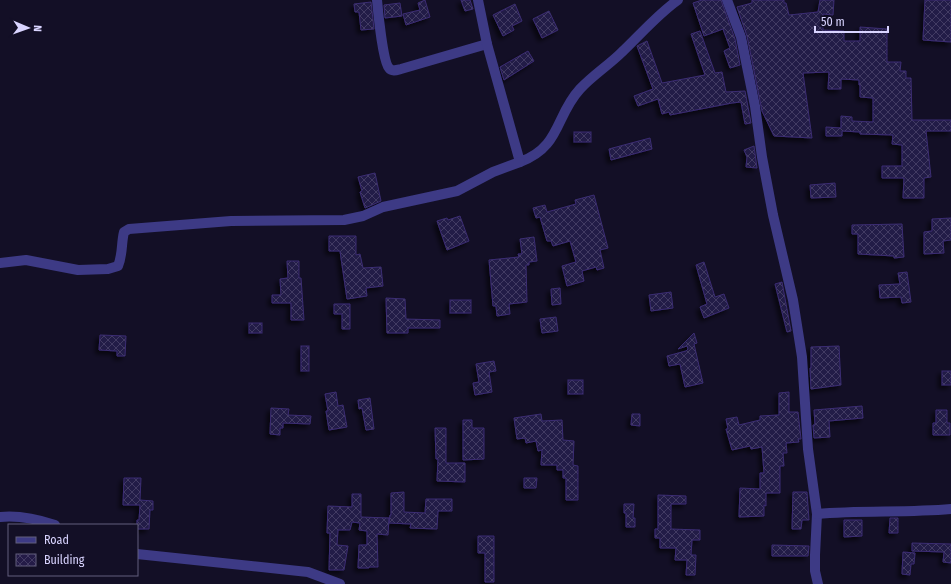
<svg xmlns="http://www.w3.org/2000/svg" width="951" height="584" viewBox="0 0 951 584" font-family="'Fira Sans Condensed',sans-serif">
  <defs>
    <pattern id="building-cross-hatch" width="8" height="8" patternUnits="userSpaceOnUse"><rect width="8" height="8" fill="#241b47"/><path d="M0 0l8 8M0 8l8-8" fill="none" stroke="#433b63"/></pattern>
    <filter id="shadow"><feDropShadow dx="-3.5" dy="3.5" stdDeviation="2" flood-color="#0009"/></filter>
  </defs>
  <rect width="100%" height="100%" fill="#130f26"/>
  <g fill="url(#building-cross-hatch)" stroke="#3b2d73" filter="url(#shadow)">
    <polygon points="425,0 430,17 406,25 403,14 420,10 418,3"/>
    <polygon points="461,0 470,0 473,9 465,11"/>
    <polygon points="702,0 721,0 735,39 740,65 730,68 724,51 730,48 723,29 704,36 693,3"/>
    <polygon points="752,0 784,0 784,3 786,3 789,15 818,12 820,0 834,0 833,15 823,14 823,30 844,31 844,41 860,41 860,27 887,29 887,62 901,62 900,71 906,71 906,78 911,78 912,120 951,120 951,131 926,131 931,177 924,178 924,198 903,198 904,178 882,178 882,166 902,166 902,145 892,144 893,135 860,134 860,132 842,131 842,136 826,136 826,127 841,128 841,116 852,117 852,121 873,122 873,98 860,97 860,85 859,85 859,80 841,79 841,89 828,89 829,72 803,73 812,138 774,136 762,111 747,36 737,7 752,3"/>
    <polygon points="925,0 951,0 951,42 923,40"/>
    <polygon points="371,2 374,29 361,30 359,12 355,12 354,4"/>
    <polygon points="400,3 402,16 385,18 384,5"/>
    <polygon points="515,4 522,21 512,26 514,30 503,36 493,15"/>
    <polygon points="549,11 558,30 542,38 533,19"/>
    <polygon points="700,31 715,73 722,72 726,92 745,91 751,123 745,124 741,102 732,103 670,115 669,112 662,114 658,99 638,106 634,96 653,89 637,46 647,41 662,83 705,75 691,34"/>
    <polygon points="528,51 534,61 504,80 500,67"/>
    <rect x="574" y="132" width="17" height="10"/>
    <polygon points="650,138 652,149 611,160 609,149"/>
    <polygon points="754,146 757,168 746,167 747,157 744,150"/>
    <polygon points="375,173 381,201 365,208 360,192 362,191 358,177"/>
    <polygon points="835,183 836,197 811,198 810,185"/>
    <polygon points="594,195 608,248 600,250 604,268 597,270 596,267 582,271 584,281 567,286 562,266 576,262 570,241 553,246 551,241 547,241 540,217 536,218 533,208 545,205 547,212 576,204 575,200"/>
    <polygon points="460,216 469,241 447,250 437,221 447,218 448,220"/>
    <polygon points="951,218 951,240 943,241 944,253 924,254 924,232 932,231 932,219"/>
    <polygon points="902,224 904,257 894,258 894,256 858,254 858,234 852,234 852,225"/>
    <polygon points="329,236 356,236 356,255 360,254 363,268 381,267 383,286 366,288 367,296 347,299 340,251 329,251"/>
    <polygon points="534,237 537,261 529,262 529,265 526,265 527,302 509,304 510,314 497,316 496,306 493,306 489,260 519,257 518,254 522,254 520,239"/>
    <polygon points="287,261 299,261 299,278 301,278 304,320 291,320 291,303 272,303 272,295 281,295 280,279 288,278"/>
    <polygon points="704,262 715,297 724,294 729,308 704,318 700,307 707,304 696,265"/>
    <polygon points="907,272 911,302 902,303 901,297 880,298 879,285 900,284 898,273"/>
    <polygon points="782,282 791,331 787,332 775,284"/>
    <polygon points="560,288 561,304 552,305 551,289"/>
    <polygon points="671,292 673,308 651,311 649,295"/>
    <polygon points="386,298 405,299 406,319 440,320 440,328 408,328 408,333 387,333"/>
    <rect x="450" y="300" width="21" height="13"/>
    <polygon points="334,304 350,304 350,329 342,329 342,314 334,314"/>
    <polygon points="556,317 558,331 542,333 540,319"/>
    <rect x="249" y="323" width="13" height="10"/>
    <polygon points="694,333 697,343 694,344 703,383 685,387 680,364 669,366 667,356 686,351 688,349 687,346 678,349"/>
    <polygon points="100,335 126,336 125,356 117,356 117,351 99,350"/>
    <rect x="301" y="346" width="8" height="25"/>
    <polygon points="839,346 841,385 811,389 810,368 811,368 811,347"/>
    <polygon points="494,361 496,371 489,372 492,392 475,395 473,383 479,382 476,364"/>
    <rect x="942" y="371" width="9" height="14"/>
    <rect x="568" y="380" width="15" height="14"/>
    <polygon points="336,392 338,406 343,405 347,427 329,430 326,411 328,411 325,394"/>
    <polygon points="789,392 789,412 798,412 801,439 798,439 799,442 786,443 787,453 783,453 784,466 780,466 780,493 766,493 766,506 764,505 764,516 739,517 740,488 760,489 760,473 764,473 762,447 751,449 750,446 732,450 726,429 728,429 726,419 737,417 739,425 760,420 760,416 779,415 779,393"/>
    <polygon points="370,398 374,429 366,430 362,408 359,409 358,400"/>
    <polygon points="862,406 863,418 829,421 830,437 814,438 813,425 815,425 814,410"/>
    <polygon points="271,408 289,409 288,415 311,416 310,424 283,423 283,428 280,428 280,435 270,434"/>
    <polygon points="936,410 947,410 947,423 950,423 950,435 933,435 933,423 936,423"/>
    <polygon points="541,414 542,421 562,420 563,440 574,441 573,465 578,466 578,500 566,500 566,478 563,478 563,470 557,470 557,465 541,465 542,450 538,451 536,441 526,443 525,438 517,439 514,418"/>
    <polygon points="632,414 640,414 640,426 631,425"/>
    <polygon points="463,420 472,420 472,428 484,428 484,459 463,460"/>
    <polygon points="435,428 446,428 446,463 465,463 465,482 437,481 438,459 436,459"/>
    <polygon points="124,478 141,478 140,500 153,501 153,510 150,510 149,529 137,529 137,520 139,520 140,505 123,505"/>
    <polygon points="524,478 537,478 536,488 524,488"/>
    <polygon points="404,492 404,512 425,513 426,499 452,499 452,511 438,511 437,529 410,528 411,524 389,523 390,515 391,515 391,493"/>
    <polygon points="793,492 807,492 809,520 802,520 801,529 792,529"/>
    <polygon points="352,494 361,494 361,517 389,518 388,535 377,534 378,567 369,567 369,568 358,568 359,545 367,545 367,531 359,530 360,523 352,522 350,530 338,530 337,545 348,546 344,570 329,570 330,533 327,533 328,506 352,507"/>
    <polygon points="658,495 686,496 686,504 671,504 671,529 700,530 700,540 692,540 691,555 696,555 695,575 686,575 687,560 675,560 676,548 660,548 660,538 655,538 655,529 658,529"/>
    <polygon points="624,504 634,504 633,518 635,518 635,527 626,527 626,513 624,513"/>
    <polygon points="890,518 898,518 898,533 889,533"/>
    <polygon points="844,520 862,520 862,536 844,537"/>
    <polygon points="478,536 494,536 494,582 485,582 485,553 478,553"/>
    <polygon points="912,543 951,544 951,563 943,562 944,552 912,551"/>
    <polygon points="772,545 809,546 808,556 772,556"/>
    <polygon points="903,552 915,553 914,564 911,564 910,575 902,574"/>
  </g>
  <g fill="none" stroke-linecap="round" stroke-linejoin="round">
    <g stroke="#3d3a85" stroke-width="10">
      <path d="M 377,0 C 378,11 383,62 389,68 C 392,72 397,70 401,69 L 487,44"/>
      <path d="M 478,0 L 487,44 L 520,162 C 561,147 555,116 580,89 C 593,75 609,65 622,52 C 639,36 658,14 678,0"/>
      <polyline points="727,0 741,37 755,106 762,157 773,215 793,300 802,357 808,449 817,514 815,555 815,571 818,584"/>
      <path d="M 0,263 L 26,260 L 78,270 L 108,269 L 118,266 C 123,254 121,244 124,232 L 129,229 L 231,221 L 344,220 L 363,216 L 383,207 L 457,191 L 493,172 L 520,162"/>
      <path d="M 817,514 C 862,510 906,513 951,509"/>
      <path d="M 0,517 C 19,515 37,519 55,525"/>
      <polyline points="137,554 308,572 340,584"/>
    </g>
  </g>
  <rect x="8" y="524" width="130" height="52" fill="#130f26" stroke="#625e7d"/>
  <rect x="16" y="537" width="20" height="6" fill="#3d3a85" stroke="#625e7d"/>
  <text x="44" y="544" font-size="12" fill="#d9d4ff">Road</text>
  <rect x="16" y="554" width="20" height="12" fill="url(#building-cross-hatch)" stroke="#625e7d"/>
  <text x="44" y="564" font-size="12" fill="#d9d4ff">Building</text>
  <g transform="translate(28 28) rotate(92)" stroke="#130f26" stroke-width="3" paint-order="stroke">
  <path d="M0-3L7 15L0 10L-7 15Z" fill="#d9d4ff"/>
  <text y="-6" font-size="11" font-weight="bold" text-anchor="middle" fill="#d9d4ff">N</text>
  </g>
  <path d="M815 26v6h73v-6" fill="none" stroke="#d9d4ff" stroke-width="2"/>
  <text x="821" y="26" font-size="12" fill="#d9d4ff" stroke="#130f26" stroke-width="3" paint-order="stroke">50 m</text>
</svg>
